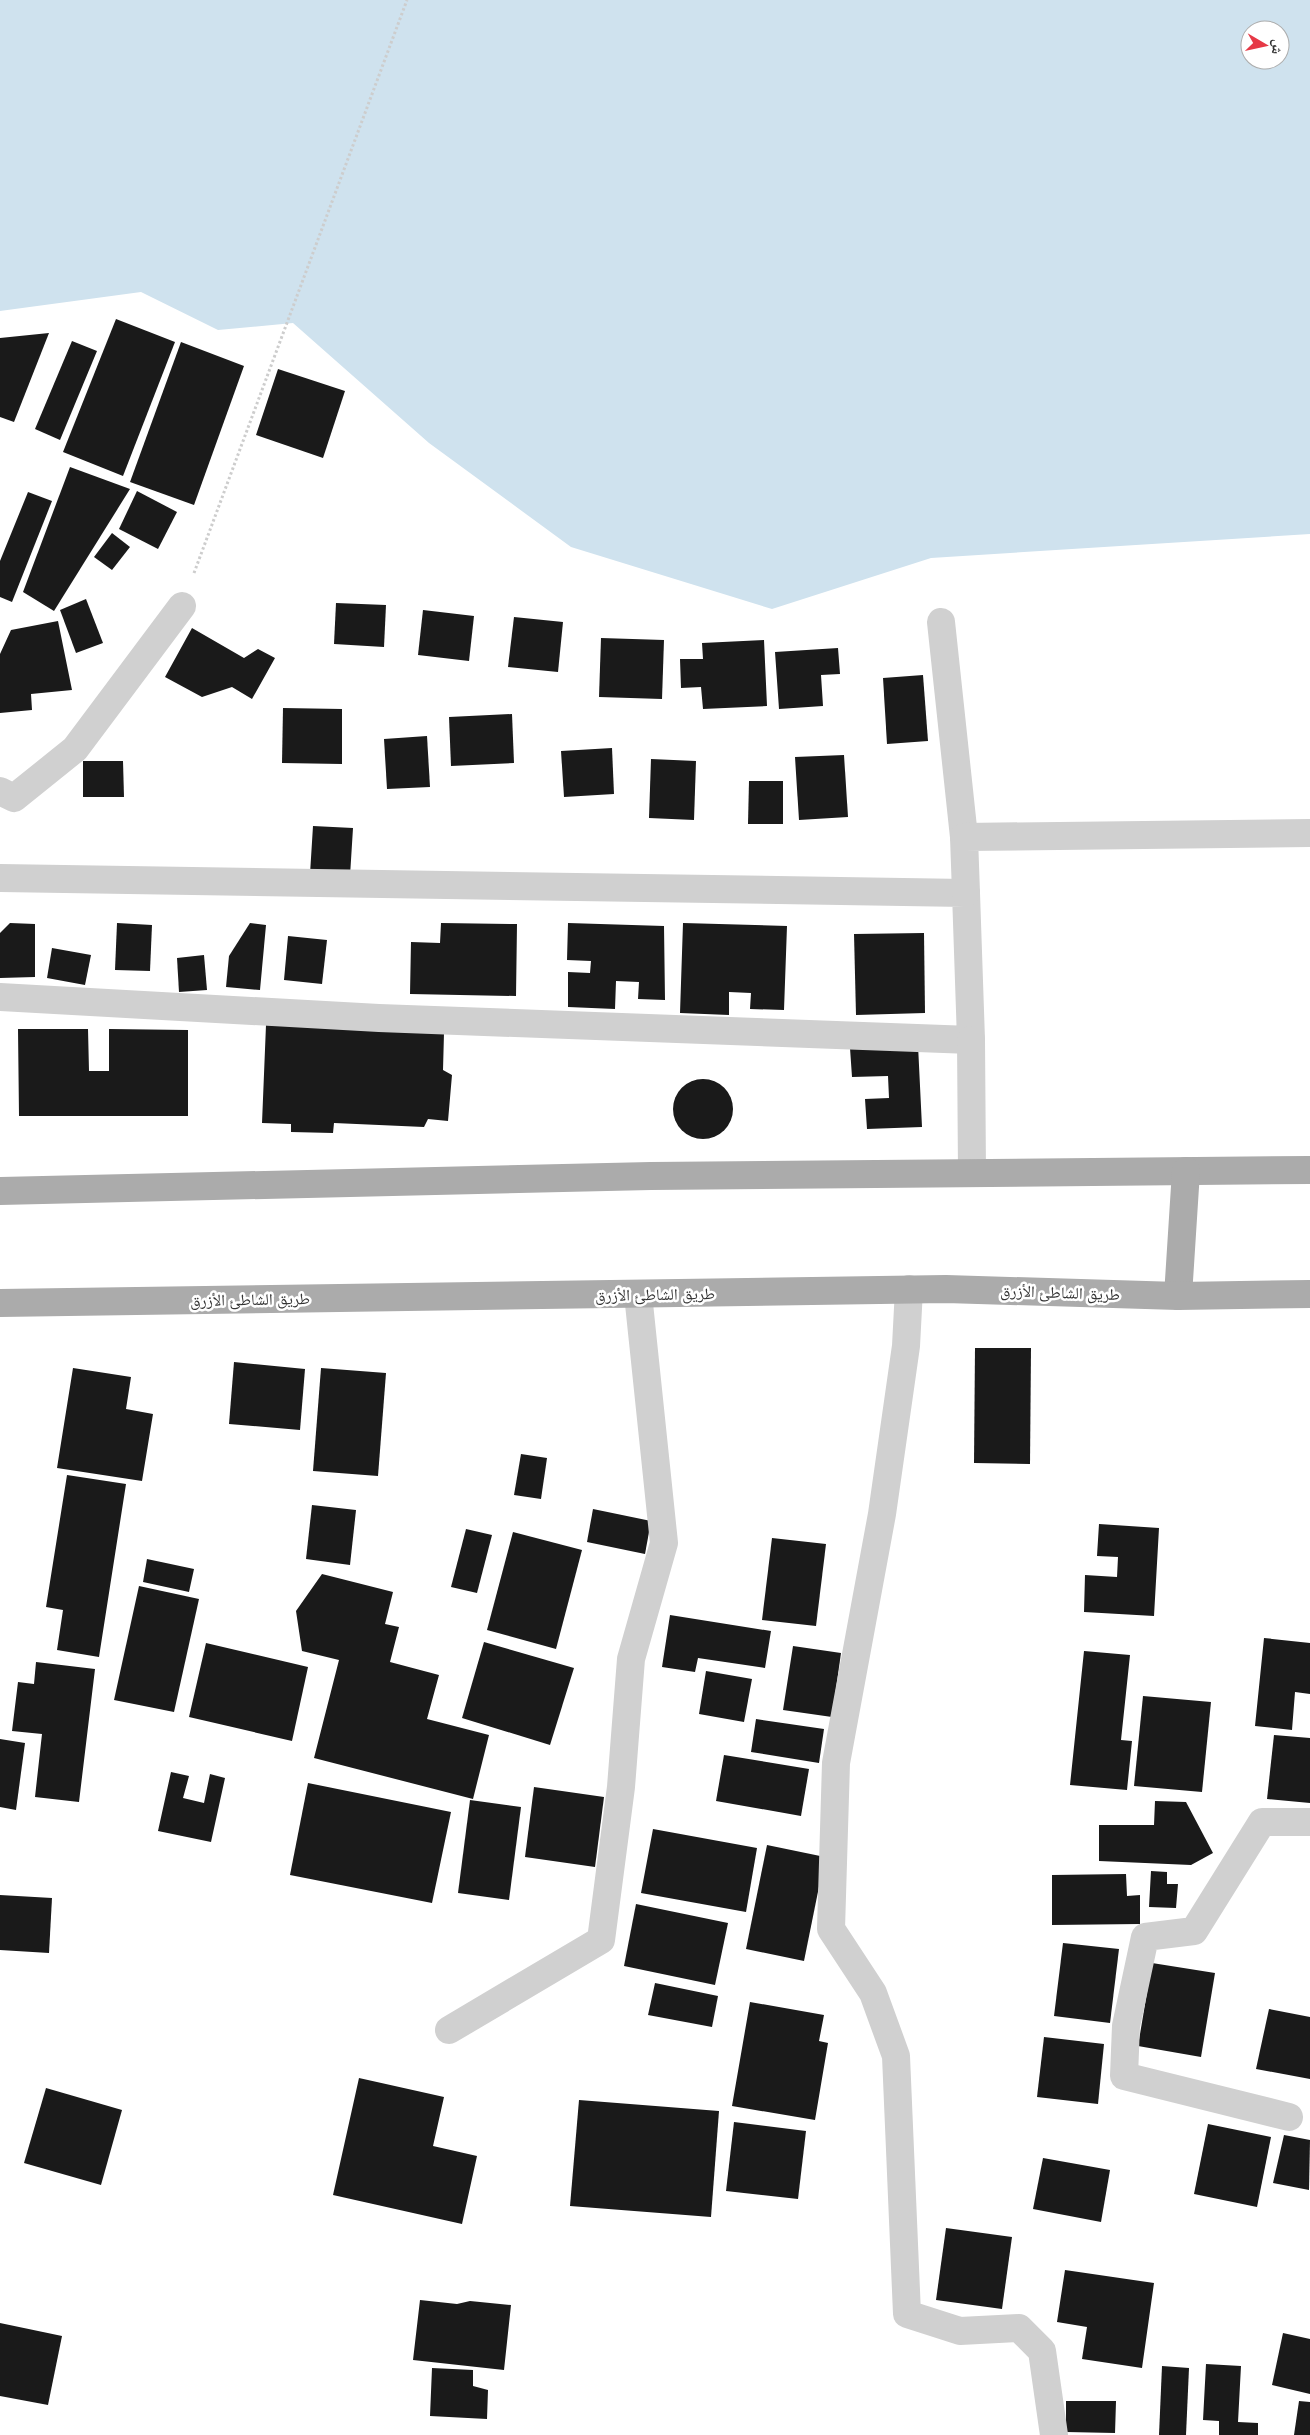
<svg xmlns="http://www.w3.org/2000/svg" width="1310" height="2435" viewBox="0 0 1310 2435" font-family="Helvetica,'Noto Naskh Arabic',sans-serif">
  <rect width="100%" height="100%" fill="#fff"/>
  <path fill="#cfe2ee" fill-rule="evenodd" d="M 0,0 L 1310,0 L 1310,534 L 931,558 L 772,609 L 571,547 L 429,443 L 293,323 L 218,330 L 141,292 L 0,311 ZM 1250,30 L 1280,30 L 1280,60 L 1250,60 Z"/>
  <g fill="#1a1a1a">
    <polygon points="116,319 175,342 123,476 63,452"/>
    <polygon points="49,333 14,422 0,417 0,338"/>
    <polygon points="72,341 97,351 60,440 35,429"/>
    <polygon points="181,342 244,366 194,505 130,482"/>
    <polygon points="278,369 345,391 323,458 256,435"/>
    <polygon points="70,467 130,489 54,611 23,592"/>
    <polygon points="137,491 177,512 158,549 119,529"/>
    <polygon points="28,492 52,501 12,602 0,597 0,561"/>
    <polygon points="112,533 130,547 112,570 94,557"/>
    <polygon points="86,599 103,643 76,653 60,610"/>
    <polygon points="336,603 386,605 384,647 334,644"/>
    <polygon points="423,610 474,616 469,661 418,655"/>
    <polygon points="514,617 563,622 558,672 508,667"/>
    <polygon points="58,621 72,690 31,694 32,710 0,713 0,654 11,630"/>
    <polygon points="192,628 244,658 258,649 275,658 252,699 232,687 202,697 165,677"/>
    <polygon points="601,638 664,640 662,699 599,697"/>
    <polygon points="764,640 767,706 703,709 701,687 681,688 680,659 703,659 702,643"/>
    <polygon points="838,648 840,674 821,675 823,706 779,709 775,652"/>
    <polygon points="923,675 928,741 887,744 883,678"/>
    <polygon points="283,708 342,709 342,764 282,763"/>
    <polygon points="512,714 514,763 451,766 449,717"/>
    <polygon points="427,736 430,787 387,789 384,739"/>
    <polygon points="612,748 614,794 564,797 561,751"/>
    <polygon points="844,755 848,817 799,820 795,757"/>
    <polygon points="651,759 696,761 694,820 649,818"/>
    <polygon points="83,761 123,761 124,797 83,797"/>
    <polygon points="749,781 783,781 783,824 748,824"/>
    <polygon points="313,826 353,828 350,876 310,874"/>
    <polygon points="10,923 35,924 35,977 0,978 0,933"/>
    <polygon points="117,923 152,925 150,971 115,970"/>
    <polygon points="250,923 266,925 260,990 226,987 229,956"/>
    <polygon points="441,923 517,924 516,996 410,994 411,942 440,943"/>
    <polygon points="568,923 664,926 665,1000 638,999 639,982 616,981 615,1009 568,1007 568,972 590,973 591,961 567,960"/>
    <polygon points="683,923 787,926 784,1010 750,1009 751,993 729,992 729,1015 680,1013"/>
    <polygon points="924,933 925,1013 856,1015 854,934"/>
    <polygon points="288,936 327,940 322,984 284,980"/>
    <polygon points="52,948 91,955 85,985 47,978"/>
    <polygon points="204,955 207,990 179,992 177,958"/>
    <polygon points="266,1025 444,1033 443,1070 452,1075 448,1121 428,1119 424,1127 334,1123 333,1133 291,1132 291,1124 262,1123"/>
    <polygon points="18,1029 88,1029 89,1071 109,1071 109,1029 188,1030 188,1116 19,1116"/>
    <polygon points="918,1045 922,1127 867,1129 865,1099 889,1098 888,1076 852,1077 850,1048"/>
    <circle cx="703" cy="1109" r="30"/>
    <polygon points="975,1348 1031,1348 1030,1464 974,1463"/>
    <polygon points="234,1362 305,1369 300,1430 229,1424"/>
    <polygon points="73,1368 131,1377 126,1409 153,1414 142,1481 57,1468"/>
    <polygon points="321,1368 386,1373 378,1476 313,1471"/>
    <polygon points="521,1454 547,1458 541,1499 514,1495"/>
    <polygon points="67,1475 126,1484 99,1657 57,1650 63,1610 46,1607"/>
    <polygon points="312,1505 356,1510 350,1565 306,1559"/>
    <polygon points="593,1509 651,1521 645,1554 587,1542"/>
    <polygon points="1099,1524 1159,1528 1154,1616 1084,1612 1085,1575 1117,1577 1118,1557 1097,1556"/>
    <polygon points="466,1529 492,1535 477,1593 451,1587"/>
    <polygon points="513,1532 582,1550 556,1649 487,1630"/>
    <polygon points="772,1538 826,1544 816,1626 762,1620"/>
    <polygon points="147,1559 194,1569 189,1592 143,1582"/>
    <polygon points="322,1574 393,1592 385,1624 399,1627 390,1662 439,1675 427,1719 489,1735 473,1799 314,1758 339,1660 302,1651 296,1611"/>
    <polygon points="139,1586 199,1599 174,1712 114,1700"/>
    <polygon points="670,1615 771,1631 765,1668 698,1658 695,1672 662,1667"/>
    <polygon points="1264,1638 1310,1643 1310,1694 1295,1692 1292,1730 1255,1726"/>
    <polygon points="484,1642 574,1668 550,1745 462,1718"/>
    <polygon points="206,1643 308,1667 292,1741 189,1717"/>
    <polygon points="793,1646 841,1653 832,1717 783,1710"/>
    <polygon points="1084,1651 1130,1655 1121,1740 1132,1741 1127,1790 1070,1785"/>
    <polygon points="36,1662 95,1669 79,1802 35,1797 42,1734 12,1731 18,1682 34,1684"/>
    <polygon points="706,1671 752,1679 744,1722 699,1714"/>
    <polygon points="1143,1696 1211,1702 1202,1792 1134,1786"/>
    <polygon points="756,1719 824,1729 819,1763 751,1752"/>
    <polygon points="1274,1735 1310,1738 1310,1803 1267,1799"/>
    <polygon points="0,1739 25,1743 16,1810 0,1807"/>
    <polygon points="724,1755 809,1769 801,1816 716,1801"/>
    <polygon points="171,1772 189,1776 183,1798 204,1803 210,1774 225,1778 211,1842 158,1831"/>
    <polygon points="308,1783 451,1812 432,1903 290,1875"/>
    <polygon points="534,1787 604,1797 595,1867 525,1857"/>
    <polygon points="470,1800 521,1807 509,1900 458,1893"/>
    <polygon points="1155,1801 1186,1802 1213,1853 1191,1865 1099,1861 1099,1825 1154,1825"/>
    <polygon points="653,1829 757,1848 746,1912 641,1893"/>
    <polygon points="767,1845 825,1857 804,1961 746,1949"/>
    <polygon points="1151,1871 1167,1872 1167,1884 1178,1884 1176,1908 1149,1907"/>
    <polygon points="1126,1874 1127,1896 1140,1895 1140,1924 1052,1925 1052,1875"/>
    <polygon points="0,1895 52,1898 49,1953 0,1950"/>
    <polygon points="636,1904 728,1923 715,1985 624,1966"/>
    <polygon points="1063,1943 1119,1949 1110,2023 1054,2016"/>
    <polygon points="1152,1963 1215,1973 1201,2057 1138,2046"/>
    <polygon points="655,1983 718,1996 712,2027 648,2015"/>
    <polygon points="750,2002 824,2015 819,2041 828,2043 815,2120 732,2106"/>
    <polygon points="1269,2009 1310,2017 1310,2079 1256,2069"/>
    <polygon points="1044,2037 1104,2044 1098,2104 1037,2097"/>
    <polygon points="359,2078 444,2097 433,2146 477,2156 462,2224 333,2195"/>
    <polygon points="46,2088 122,2110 101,2185 24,2163"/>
    <polygon points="579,2100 719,2111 711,2217 570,2206"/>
    <polygon points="734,2122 806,2131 798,2199 726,2191"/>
    <polygon points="1208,2124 1271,2137 1257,2207 1194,2194"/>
    <polygon points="1284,2135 1310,2140 1309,2190 1273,2183"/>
    <polygon points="1043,2158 1110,2170 1101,2222 1033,2209"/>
    <polygon points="946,2228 1012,2237 1002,2309 936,2300"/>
    <polygon points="1065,2270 1154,2283 1142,2368 1082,2359 1087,2327 1057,2322"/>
    <polygon points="420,2300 457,2304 470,2301 511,2305 504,2370 413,2360"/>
    <polygon points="0,2323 62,2336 48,2405 0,2396"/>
    <polygon points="1283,2333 1310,2339 1310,2394 1272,2385"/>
    <polygon points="1206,2364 1241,2366 1238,2422 1258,2423 1258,2435 1219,2435 1219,2421 1203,2420"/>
    <polygon points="1162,2366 1189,2368 1186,2435 1159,2435"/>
    <polygon points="432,2368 473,2370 473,2386 488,2390 487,2419 430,2416"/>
    <polygon points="1066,2401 1116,2401 1115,2433 1066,2432"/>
    <polygon points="1299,2401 1310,2402 1310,2435 1294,2435"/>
  </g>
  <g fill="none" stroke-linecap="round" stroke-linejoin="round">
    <polyline stroke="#cdcdcd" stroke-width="3" stroke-dasharray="2.5 2.5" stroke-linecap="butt" points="194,573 407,0"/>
    <g stroke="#d0d0d0" stroke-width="28">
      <polyline points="941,622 964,837"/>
      <polyline points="0,791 14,798 75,749 182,606"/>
      <polyline points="0,878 966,893 971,1040 379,1018 0,997"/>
      <polyline points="966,893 964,837 1310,833"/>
      <polyline points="971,1040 972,1173"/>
      <polyline points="909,1289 906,1346 882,1514 836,1763 831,1929 873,1993 896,2056 907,2314 960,2331 1019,2328 1042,2351 1054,2435"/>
      <polyline points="449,2030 601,1940 621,1787 631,1659 664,1543 638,1294"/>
      <polyline points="1289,2117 1124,2076 1126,2026 1145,1937 1194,1931 1262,1822 1310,1822"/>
    </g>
    <g stroke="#ababab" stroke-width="28">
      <polyline points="0,1191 651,1176 1310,1170"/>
      <polyline points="1178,1296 1186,1171"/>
      <polyline points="0,1303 946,1289 1178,1296 1310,1294"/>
    </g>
  </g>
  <g text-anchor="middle" stroke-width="5" stroke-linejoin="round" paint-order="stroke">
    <g font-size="16" fill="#333" stroke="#fff">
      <text transform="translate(1060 1292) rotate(2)" y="6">طريق الشاطئ الأزرق</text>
      <text transform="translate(655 1294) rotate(-1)" y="6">طريق الشاطئ الأزرق</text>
      <text transform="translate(250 1299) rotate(-1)" y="6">طريق الشاطئ الأزرق</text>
    </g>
  </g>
  <g transform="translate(1265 45) rotate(99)"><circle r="24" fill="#ffffff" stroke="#adadad"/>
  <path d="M0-4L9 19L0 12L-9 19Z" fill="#e63946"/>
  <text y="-8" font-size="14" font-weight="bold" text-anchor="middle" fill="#333333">ش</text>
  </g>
</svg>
